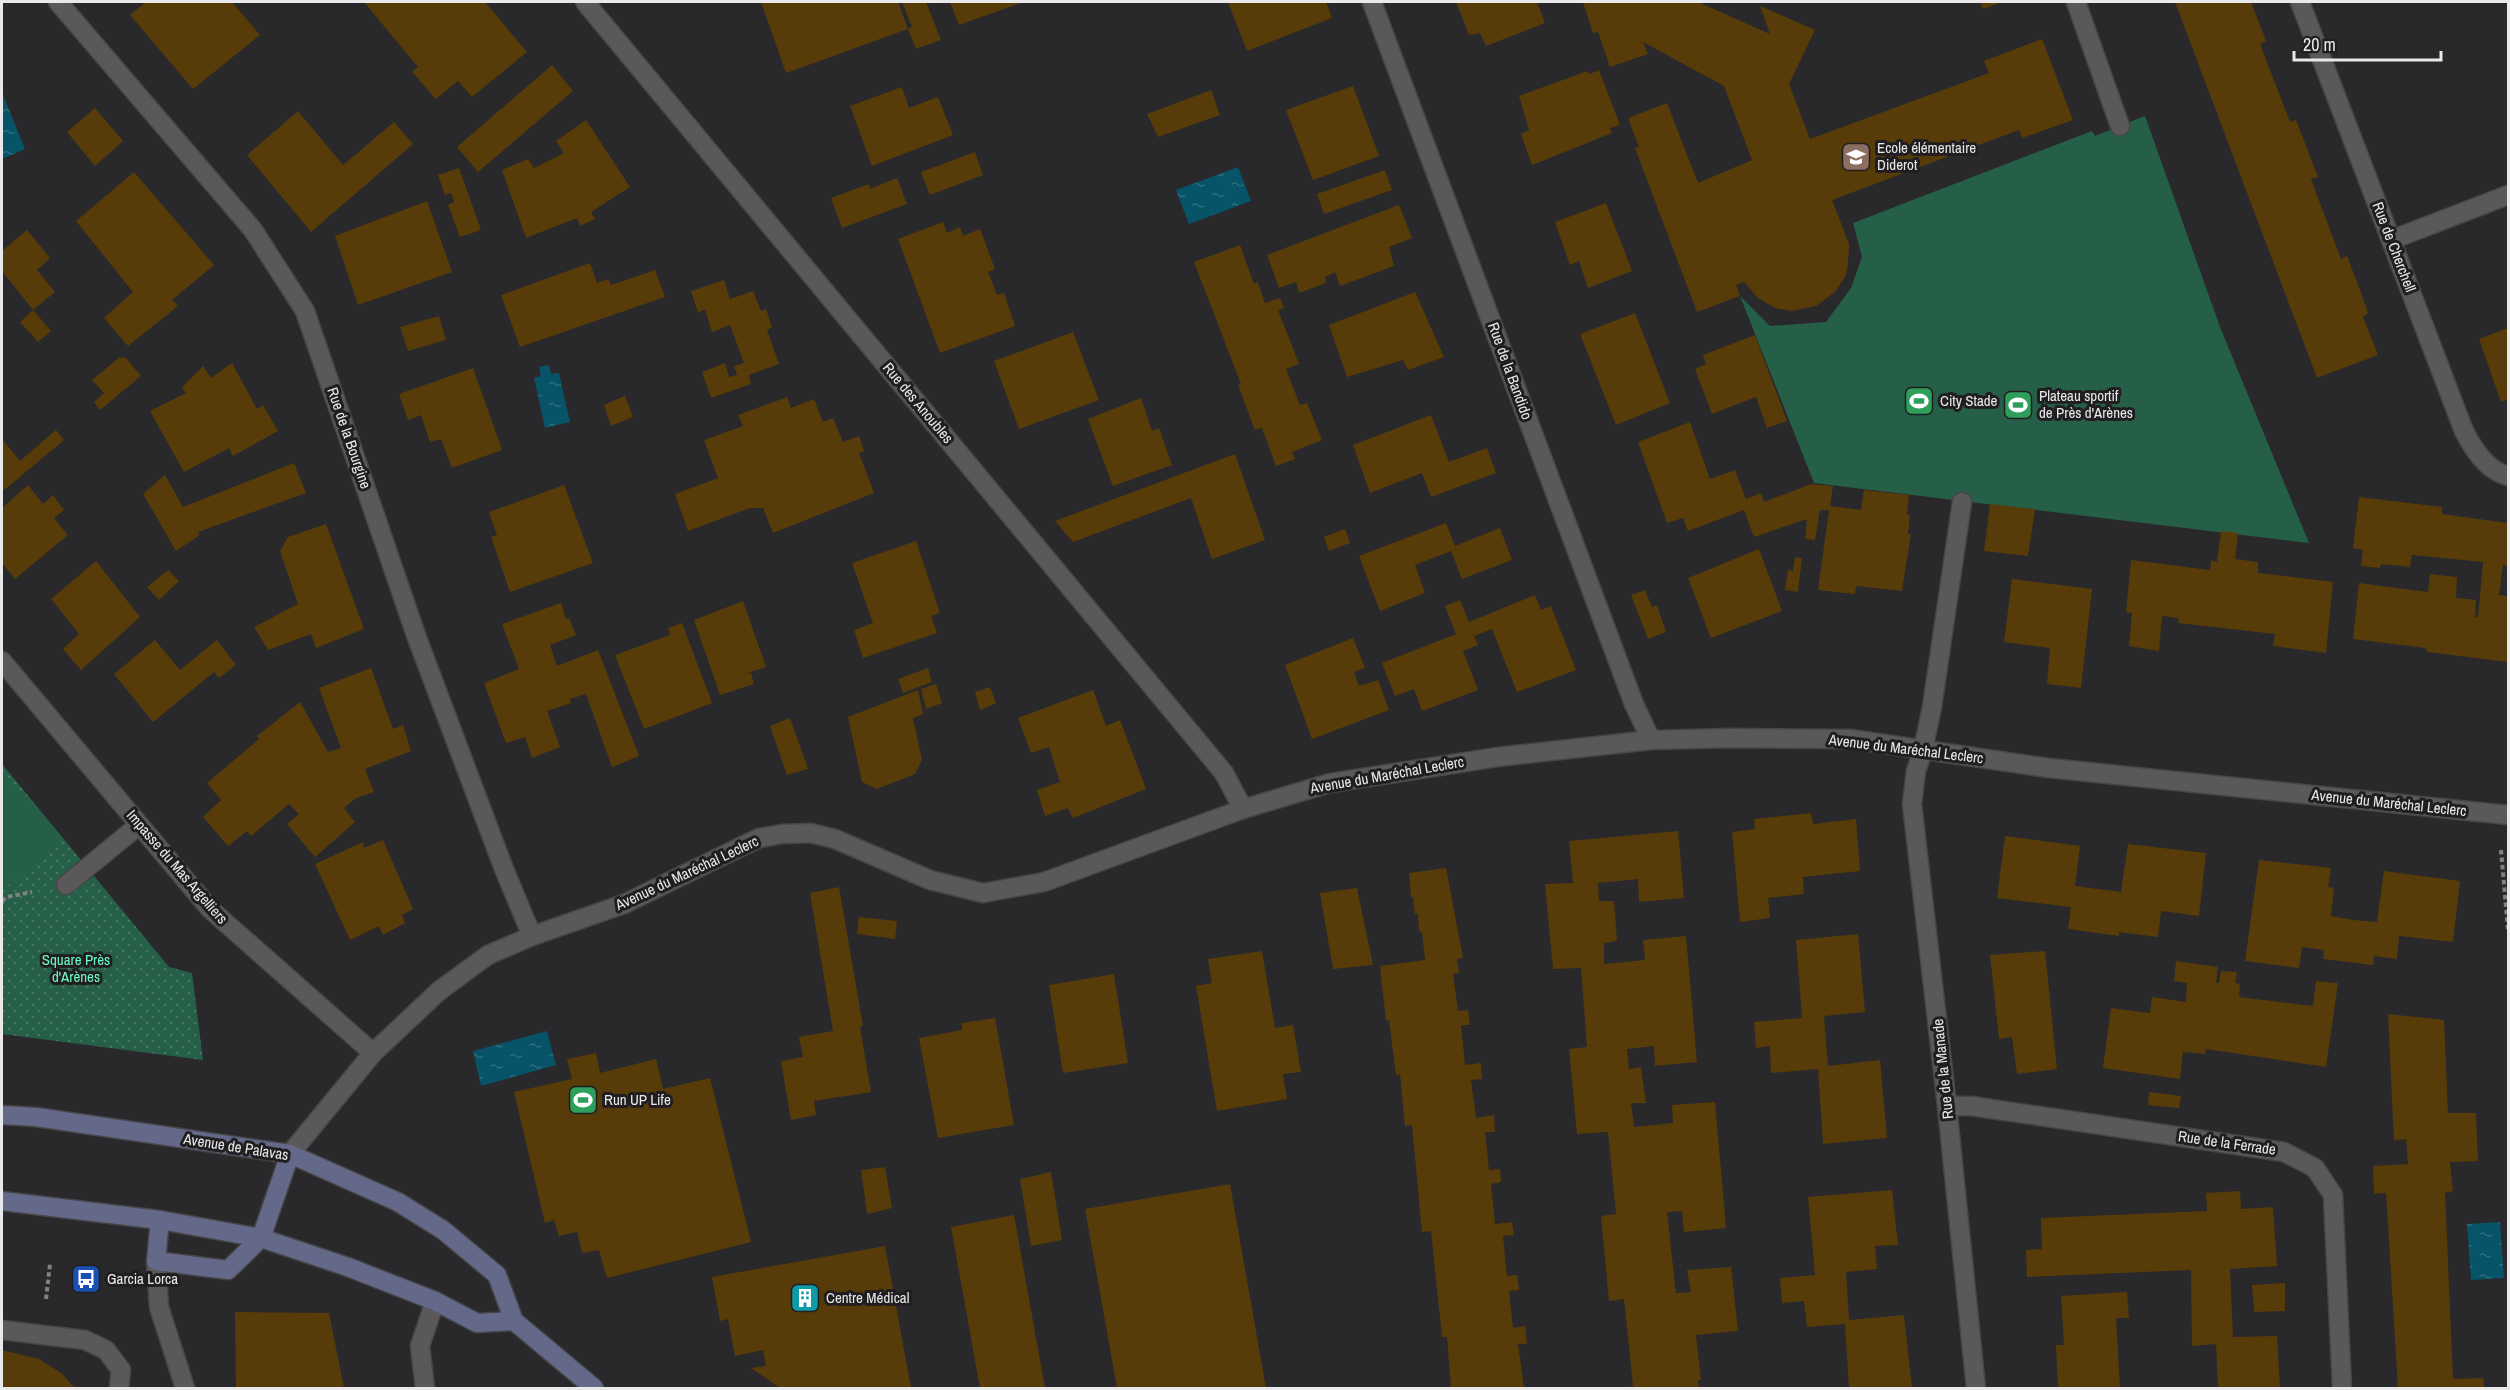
<svg xmlns="http://www.w3.org/2000/svg" width="2510" height="1390" viewBox="0 0 2510 1390" font-family="'Archivo Narrow',sans-serif">
  <defs>
    <pattern id="park-dots" width="8" height="8" patternUnits="userSpaceOnUse" patternTransform="scale(1.5)"><rect width="8" height="8" fill="#255f47"/><path d="M2 2h.1M6 6h.1" fill="none" stroke="#457662" stroke-width="1.8" stroke-linecap="round"/></pattern>
    <pattern id="water-ripples" width="26" height="14" patternUnits="userSpaceOnUse" patternTransform="scale(1.5)"><rect width="26" height="14" fill="#075367"/><path d="M2 4q2-2 4 0t4 0M15 11q2-2 4 0t4 0" fill="none" stroke="#2b6c7d"/></pattern>
  </defs>
  <rect width="100%" height="100%" fill="#29282a"/>
  <polygon fill="url(#park-dots)" points="2,764 169,967 192,973 203,1060 2,1034"/>
  <g fill="#255f47">
    <polygon points="2145,116 2220,327 2309,543 1814,483 1740,296 1770,326 1826,322 1851,288 1862,257 1853,223 2092,131 2095,136"/>
    <polygon points="2,770 61,840 2,891"/>
  </g>
  <g fill="url(#water-ripples)">
    <polygon points="3,95 25,149 2,159 2,96"/>
    <polygon points="1238,167 1251,201 1189,224 1176,190"/>
    <polygon points="549,365 551,374 559,373 570,422 545,428 534,378 541,376 539,367"/>
    <polygon points="547,1031 556,1065 481,1086 473,1051"/>
    <polygon points="2500,1222 2504,1278 2471,1280 2467,1224"/>
  </g>
  <g fill="#573c0a">
    <polygon points="146,2 232,2 260,35 193,89 130,15"/>
    <polygon points="364,2 485,2 527,52 472,97 458,81 436,99 412,72 418,67"/>
    <polygon points="761,2 898,2 908,29 912,27 902,2 926,2 941,40 916,49 908,29 786,73"/>
    <polygon points="950,2 1024,2 959,25"/>
    <polygon points="1228,2 1326,2 1332,18 1247,51"/>
    <polygon points="1456,2 1537,2 1545,23 1486,46 1480,33 1469,35"/>
    <polygon points="1583,2 1698,2 1770,34 1760,6 1815,30 1789,84 1810,139 1989,73 1984,61 2042,39 2073,120 2022,138 2019,130 1832,200 1849,244 1848,265 1846,275 1835,292 1816,306 1791,311 1775,308 1758,298 1744,282 1736,285 1740,296 1697,312 1635,148 1639,147 1628,118 1667,103 1698,183 1752,160 1724,86 1643,42 1648,54 1610,67 1598,32 1593,33"/>
    <polygon points="1980,2 2002,2 1983,9"/>
    <polygon points="2175,2 2251,2 2266,41 2260,44 2290,122 2296,120 2318,177 2311,179 2341,259 2347,256 2360,290 2368,313 2363,317 2378,355 2317,378"/>
    <polygon points="552,65 573,91 478,172 457,147"/>
    <polygon points="1599,70 1620,125 1610,128 1612,133 1532,165 1521,134 1529,130 1519,96 1587,71 1590,74"/>
    <polygon points="1353,86 1379,156 1313,180 1286,110"/>
    <polygon points="902,87 909,108 938,97 953,135 872,166 850,106"/>
    <polygon points="1211,90 1220,115 1158,137 1147,114"/>
    <polygon points="95,108 123,141 95,166 67,132"/>
    <polygon points="298,111 343,165 394,122 413,144 311,232 247,155"/>
    <polygon points="586,120 630,187 591,212 595,219 580,226 577,218 526,238 502,170 528,159 534,168 564,153 556,141"/>
    <polygon points="975,152 983,175 930,195 921,172"/>
    <polygon points="459,168 481,230 460,237 448,205 454,202 451,193 445,195 438,175"/>
    <polygon points="1385,170 1392,190 1324,214 1317,194"/>
    <polygon points="134,172 214,265 172,300 178,306 128,346 104,318 133,292 76,221"/>
    <polygon points="897,178 907,204 842,228 831,198 869,184 870,189"/>
    <polygon points="427,201 452,272 358,305 335,236"/>
    <polygon points="1606,203 1632,271 1588,288 1579,261 1570,265 1555,222"/>
    <polygon points="1399,205 1412,238 1389,247 1394,266 1340,286 1335,272 1325,277 1326,283 1299,293 1296,282 1279,288 1267,255"/>
    <polygon points="943,222 947,233 960,227 963,236 980,229 995,269 988,272 997,295 1004,293 1015,326 940,353 898,239"/>
    <polygon points="27,230 50,258 37,270 55,292 33,310 2,271 2,251"/>
    <polygon points="1240,245 1254,284 1258,282 1265,303 1280,298 1284,308 1278,310 1299,364 1286,369 1300,405 1307,403 1322,440 1292,452 1295,459 1276,466 1262,428 1255,430 1238,385 1241,384 1194,262"/>
    <polygon points="590,263 597,283 608,279 611,285 655,270 665,297 520,347 501,295"/>
    <polygon points="724,280 730,299 753,291 761,311 766,309 772,327 767,330 779,364 749,375 751,384 711,398 702,372 725,363 729,377 737,375 734,366 744,363 730,325 712,332 705,309 698,313 691,291"/>
    <polygon points="1415,292 1444,357 1408,370 1403,360 1347,377 1329,325"/>
    <polygon points="33,310 51,331 38,342 20,322"/>
    <polygon points="1635,313 1670,403 1616,425 1580,334"/>
    <polygon points="439,316 446,340 408,351 400,327"/>
    <polygon points="2508,328 2508,399 2501,402 2479,339"/>
    <polygon points="1073,332 1099,400 1019,429 994,361"/>
    <polygon points="1755,335 1787,421 1767,428 1756,397 1712,414 1695,369 1706,364 1703,355"/>
    <polygon points="120,357 126,358 141,376 100,410 94,402 104,393 92,380"/>
    <polygon points="232,363 257,409 263,405 278,431 233,456 229,448 184,472 150,411 186,393 182,387 203,366 211,378"/>
    <polygon points="473,368 502,450 452,468 441,439 430,442 421,415 408,420 399,394"/>
    <polygon points="625,396 633,417 611,426 604,405"/>
    <polygon points="787,397 791,408 814,399 823,422 833,418 843,442 859,436 864,451 859,453 874,493 773,533 763,508 750,508 688,531 675,494 718,478 704,440 743,426 738,415"/>
    <polygon points="1141,398 1152,431 1159,428 1172,465 1113,486 1088,419"/>
    <polygon points="1431,415 1449,462 1487,448 1496,473 1431,497 1422,473 1370,493 1353,445"/>
    <polygon points="1690,422 1710,479 1735,470 1746,499 1761,493 1764,502 1811,484 1833,486 1830,506 1861,510 1864,490 1909,495 1907,515 1910,515 1908,534 1911,534 1902,591 1856,586 1855,594 1818,590 1829,510 1820,510 1815,540 1805,539 1807,519 1754,537 1744,510 1688,531 1683,518 1667,523 1638,442"/>
    <polygon points="56,430 64,440 3,491 2,439 20,461"/>
    <polygon points="1235,454 1265,540 1212,559 1191,498 1073,542 1055,521"/>
    <polygon points="294,463 306,493 198,532 200,535 176,551 143,494 165,475 183,507"/>
    <polygon points="28,485 43,504 53,495 64,510 54,518 68,535 15,579 2,563 2,508"/>
    <polygon points="564,485 593,563 510,592 491,537 497,535 489,512"/>
    <polygon points="2359,497 2442,507 2442,514 2508,523 2508,566 2503,565 2499,595 2508,596 2508,662 2428,652 2425,648 2353,639 2359,583 2428,592 2430,574 2457,577 2456,598 2476,600 2475,617 2478,617 2483,562 2412,555 2410,567 2381,564 2380,568 2361,566 2363,550 2353,548"/>
    <polygon points="1990,504 2035,509 2028,556 1984,551"/>
    <polygon points="1446,523 1455,546 1500,528 1512,560 1462,579 1451,551 1415,565 1425,593 1380,611 1359,556"/>
    <polygon points="326,524 364,629 316,648 311,634 268,650 254,627 298,604 280,551 288,537"/>
    <polygon points="1345,529 1350,543 1329,551 1324,537"/>
    <polygon points="2221,531 2238,533 2235,559 2258,562 2258,573 2333,582 2326,653 2273,646 2275,634 2178,623 2179,618 2162,616 2159,651 2129,646 2132,613 2126,612 2131,560 2210,570 2211,560 2217,562"/>
    <polygon points="916,541 940,613 931,616 937,633 863,658 854,630 873,623 852,563"/>
    <polygon points="1759,549 1782,611 1711,638 1688,578"/>
    <polygon points="1795,557 1802,558 1798,592 1785,590 1788,570 1793,571"/>
    <polygon points="96,561 140,617 81,670 63,649 79,634 51,599"/>
    <polygon points="168,570 179,581 159,600 147,587"/>
    <polygon points="2012,579 2092,589 2081,688 2047,684 2050,648 2004,642"/>
    <polygon points="1645,590 1652,607 1657,605 1666,632 1648,639 1631,595"/>
    <polygon points="1535,595 1541,610 1551,606 1576,670 1517,692 1492,629 1474,636 1478,645 1463,651 1478,690 1422,711 1414,689 1395,696 1382,663 1456,634 1445,606 1460,600 1469,622"/>
    <polygon points="743,601 766,667 745,674 751,673 754,684 720,695 694,620"/>
    <polygon points="561,603 566,619 569,618 576,635 550,645 557,666 598,650 639,756 612,767 586,694 570,699 571,703 547,711 560,747 532,758 525,737 506,743 484,683 519,669 502,624"/>
    <polygon points="682,623 712,703 644,729 615,655 670,635 668,628"/>
    <polygon points="1353,638 1365,668 1354,672 1359,686 1378,680 1389,710 1312,739 1285,665"/>
    <polygon points="155,640 180,670 217,640 236,665 219,678 214,672 153,722 114,674"/>
    <polygon points="371,668 393,729 403,725 411,751 365,769 374,792 356,798 344,808 355,822 315,857 287,824 299,814 289,804 251,836 247,831 228,846 203,817 221,800 207,783 259,739 257,736 300,702 328,752 341,748 319,688"/>
    <polygon points="928,668 932,682 903,693 898,679"/>
    <polygon points="936,684 942,703 926,709 921,689"/>
    <polygon points="990,687 996,703 980,710 975,692"/>
    <polygon points="918,690 923,714 913,718 922,760 915,774 877,789 862,782 848,717"/>
    <polygon points="1093,690 1106,726 1120,720 1146,789 1073,818 1068,808 1045,816 1037,790 1060,782 1049,747 1031,753 1018,718"/>
    <polygon points="790,718 808,769 787,775 770,726"/>
    <polygon points="1811,813 1813,824 1856,819 1860,871 1803,877 1804,894 1768,898 1770,918 1740,922 1732,832 1755,829 1754,819"/>
    <polygon points="1678,831 1684,898 1639,902 1638,879 1598,883 1599,901 1614,901 1617,941 1604,943 1604,964 1645,960 1643,940 1686,936 1697,1062 1655,1066 1654,1046 1627,1049 1629,1069 1641,1067 1646,1103 1631,1103 1634,1127 1673,1123 1672,1105 1715,1102 1726,1228 1684,1232 1682,1211 1667,1212 1676,1293 1691,1292 1687,1270 1731,1267 1738,1331 1696,1335 1701,1380 1698,1380 1699,1388 1631,1388 1631,1386 1633,1386 1624,1299 1609,1301 1601,1216 1616,1214 1608,1132 1577,1134 1569,1049 1587,1047 1581,968 1553,969 1545,884 1573,883 1569,841"/>
    <polygon points="2005,836 2080,846 2075,886 2121,892 2128,844 2206,853 2199,916 2161,911 2158,937 2119,932 2119,936 2068,929 2071,907 1997,898"/>
    <polygon points="383,840 413,909 402,915 405,923 383,935 379,926 350,940 315,864 363,842 364,848"/>
    <polygon points="2259,860 2331,868 2328,887 2334,888 2331,916 2353,920 2377,922 2384,871 2460,881 2453,942 2399,936 2397,959 2374,956 2373,965 2323,959 2324,950 2302,947 2299,968 2245,961"/>
    <polygon points="1446,868 1463,958 1457,959 1459,973 1453,974 1458,1011 1468,1010 1470,1025 1461,1025 1465,1065 1481,1063 1482,1079 1471,1080 1476,1118 1494,1115 1495,1132 1485,1132 1489,1170 1500,1169 1501,1182 1491,1184 1495,1224 1512,1222 1514,1235 1503,1236 1507,1276 1517,1275 1519,1290 1509,1291 1513,1328 1525,1326 1527,1344 1518,1344 1524,1388 1451,1388 1447,1337 1442,1337 1431,1231 1422,1232 1412,1125 1405,1126 1400,1074 1396,1075 1389,1020 1386,1021 1380,966 1425,960 1422,932 1419,931 1418,913 1415,914 1413,897 1411,898 1409,873"/>
    <polygon points="839,887 863,1026 860,1027 871,1092 814,1101 816,1115 791,1120 781,1061 803,1057 799,1037 833,1031 810,893"/>
    <polygon points="1357,888 1373,965 1333,969 1320,893"/>
    <polygon points="859,917 897,921 895,939 857,934"/>
    <polygon points="1858,934 1865,1012 1824,1016 1828,1066 1880,1060 1887,1138 1823,1144 1818,1069 1771,1073 1770,1046 1756,1048 1754,1022 1802,1018 1796,940"/>
    <polygon points="1262,951 1275,1028 1293,1025 1301,1072 1283,1074 1287,1099 1217,1111 1196,986 1212,983 1208,959"/>
    <polygon points="2045,951 2057,1069 2017,1074 2012,1037 1999,1039 1990,955"/>
    <polygon points="2176,961 2218,967 2216,983 2219,983 2221,971 2237,972 2235,983 2240,984 2239,997 2313,1006 2316,981 2338,983 2326,1067 2206,1049 2205,1054 2183,1052 2180,1079 2103,1068 2111,1008 2150,1013 2152,997 2186,1002 2187,983 2174,981"/>
    <polygon points="1114,974 1128,1063 1063,1073 1049,985"/>
    <polygon points="2388,1014 2444,1020 2448,1113 2476,1113 2478,1161 2450,1162 2453,1191 2445,1193 2453,1379 2483,1378 2484,1388 2398,1388 2386,1193 2374,1194 2373,1166 2408,1164 2406,1139 2394,1140"/>
    <polygon points="995,1018 1014,1125 938,1138 919,1038 962,1030 962,1023"/>
    <polygon points="596,1053 600,1073 656,1059 663,1089 710,1078 751,1242 607,1278 599,1250 582,1253 577,1232 559,1236 554,1220 545,1223 514,1092 572,1079 567,1059"/>
    <polygon points="2149,1092 2181,1096 2179,1108 2148,1105"/>
    <polygon points="885,1167 892,1208 867,1214 861,1170"/>
    <polygon points="1051,1172 1062,1240 1031,1246 1020,1179"/>
    <polygon points="1230,1184 1266,1388 1117,1388 1085,1209"/>
    <polygon points="1892,1190 1898,1245 1875,1246 1877,1269 1846,1272 1849,1320 1904,1315 1912,1388 1849,1388 1845,1324 1807,1327 1804,1301 1782,1303 1780,1278 1815,1275 1808,1197"/>
    <polygon points="2240,1191 2241,1209 2273,1207 2277,1266 2230,1269 2233,1337 2277,1336 2280,1388 2218,1388 2216,1344 2192,1346 2191,1270 2027,1277 2026,1250 2042,1249 2041,1218 2207,1211 2206,1193"/>
    <polygon points="1014,1215 1045,1388 980,1388 951,1227"/>
    <polygon points="885,1246 911,1388 780,1388 751,1368 766,1366 763,1350 735,1356 728,1319 720,1321 712,1277"/>
    <polygon points="2285,1283 2285,1311 2254,1312 2252,1285"/>
    <polygon points="2127,1292 2129,1318 2116,1318 2120,1388 2058,1388 2056,1345 2064,1345 2061,1296"/>
    <polygon points="235,1312 329,1313 344,1388 236,1388"/>
    <polygon points="2,1350 39,1359 61,1373 75,1388 2,1388"/>
  </g>
  <g fill="none" stroke-linecap="round" stroke-linejoin="round">
    <g stroke="#464547" stroke-width="21">
      <g id="lane">
        <polyline points="2391,240 2508,195"/>
        <polyline points="1923,750 1932,707 1962,502"/>
        <polyline points="66,885 139,825"/>
        <polyline points="2,1330 85,1340 106,1350 121,1370 119,1388"/>
        <polyline points="425,1388 420,1346 435,1301"/>
      </g>
    </g>
    <g stroke="#464547" stroke-width="21">
      <g id="street">
        <polyline points="58,2 253,230 305,311 417,638 504,869 532,936"/>
        <polyline points="585,2 1224,773 1243,809"/>
        <polyline points="1372,2 1634,704 1651,740"/>
        <polyline points="2076,2 2120,126"/>
        <path d="M 2300,2 L 2464,431 C 2473,449 2488,471 2508,476"/>
        <polyline points="2,661 210,909 373,1053"/>
        <polyline points="1923,750 1916,771 1912,804 1947,1106 1976,1388"/>
        <polyline points="1947,1106 1971,1106 2284,1152 2315,1168 2333,1195 2342,1388"/>
        <polyline points="290,1154 373,1053 439,991 488,955 532,936 624,904 759,838 782,834 811,833 835,839 930,880 983,893 1044,882 1243,809 1330,783 1497,757 1651,740 1730,738 1850,739 2049,768 2508,815"/>
        <polyline points="156,1261 159,1307 185,1388"/>
      </g>
    </g>
    <g stroke="#464547" stroke-width="21">
      <g id="secondary">
        <polyline points="2,1115 36,1117 290,1154 398,1202 443,1230 497,1275 514,1321 594,1388"/>
        <polyline points="2,1201 160,1220 261,1238 348,1267 435,1301 477,1323 514,1321"/>
        <polyline points="160,1220 156,1261 228,1270 261,1238 290,1154"/>
      </g>
    </g>
    <g stroke="#818082" stroke-width="4" stroke-dasharray="4.5 3" stroke-linecap="butt">
      <polyline points="2501,850 2508,930"/>
      <polyline points="2,901 7,897 32,892"/>
      <polyline points="46,1299 50,1264"/>
    </g>
    <use href="#lane" stroke="#5a585b" stroke-width="18"/>
    <use href="#street" stroke="#5a585b" stroke-width="18"/>
    <use href="#secondary" stroke="#646989" stroke-width="18"/>
  </g>
  <defs>
    <g id="school-square" transform="scale(1.5)"><rect x="-9" y="-9" width="18" height="18" rx="4" fill="#8d6e63" stroke="#201e20"/><path d="M0-5L7-2L0 1L-7-2ZM-4 1L0 2.5L4 1V4Q0 6-4 4Z" fill="#fff"/></g>
    <g id="stadium-square" transform="scale(1.5)"><rect x="-9" y="-9" width="18" height="18" rx="4" fill="#2e9e5b" stroke="#201e20"/><path d="M0-5a6.5 5 0 1 0 0 10a6.5 5 0 1 0 0-10ZM-3.5-1.8h7v3.6h-7Z" fill="#fff"/></g>
    <g id="bus-square" transform="scale(1.5)"><rect x="-9" y="-9" width="18" height="18" rx="4" fill="#1a4fb4" stroke="#201e20"/><path d="M-5-6H5V4H4V6H2V4H-2V6H-4V4H-5ZM-3.5-4V0h7V-4ZM-3.5 1.2v1.5H-2V1.2ZM2 1.2v1.5H3.5V1.2Z" fill="#fff"/></g>
    <g id="building-square" transform="scale(1.5)"><rect x="-9" y="-9" width="18" height="18" rx="4" fill="#0f9aa8" stroke="#201e20"/><path d="M-4-6H4V6H1V3H-1V6H-4ZM-2.5-4.3h1.7v1.8h-1.7ZM.8-4.3h1.7v1.8H.8ZM-2.5-1h1.7V.8h-1.7ZM.8-1h1.7V.8H.8Z" fill="#fff"/></g>
  </defs>
  <g fill-rule="evenodd">
    <use href="#school-square" x="1856" y="157"/>
    <use href="#stadium-square" x="1919" y="401"/>
    <use href="#stadium-square" x="2018" y="405"/>
    <use href="#stadium-square" x="583" y="1100"/>
    <use href="#bus-square" x="86" y="1279"/>
    <use href="#building-square" x="805" y="1298"/>
  </g>
  <g text-anchor="middle" stroke-width="6" stroke-linejoin="round" paint-order="stroke">
    <g font-size="15" fill="#e9e8ea" stroke="#201e20" text-anchor="start">
      <text x="1877" y="153">Ecole élémentaire<tspan x="1877" dy="17">Diderot</tspan></text>
      <text x="2039" y="401">Plateau sportif<tspan x="2039" dy="17">de Près d'Arènes</tspan></text>
      <text x="1940" y="406">City Stade</text>
      <text x="604" y="1105">Run UP Life</text>
      <text x="107" y="1284">Garcia Lorca</text>
      <text x="826" y="1303">Centre Médical</text>
    </g>
    <g font-size="15" fill="#e9e8ea" stroke="#201e20">
      <text transform="translate(2394 247) rotate(69)" y="5">Rue de Cherchell</text>
      <text transform="translate(1510 371) rotate(70)" y="5">Rue de la Bandido</text>
      <text transform="translate(918 403) rotate(50)" y="5">Rue des Anoubles</text>
      <text transform="translate(349 438) rotate(71)" y="5">Rue de la Bourgine</text>
      <text transform="translate(1906 749) rotate(7)" y="5">Avenue du Maréchal Leclerc</text>
      <text transform="translate(1387 775) rotate(-10)" y="5">Avenue du Maréchal Leclerc</text>
      <text transform="translate(2389 803) rotate(6)" y="5">Avenue du Maréchal Leclerc</text>
      <text transform="translate(177 867) rotate(49)" y="5">Impasse du Mas Argelliers</text>
      <text transform="translate(687 873) rotate(-25)" y="5">Avenue du Maréchal Leclerc</text>
      <text transform="translate(1943 1069) rotate(-96)" y="5">Rue de la Manade</text>
      <text transform="translate(2227 1143) rotate(8)" y="5">Rue de la Ferrade</text>
      <text transform="translate(236 1147) rotate(9)" y="5">Avenue de Palavas</text>
    </g>
    <g font-size="15" fill="#6bfcc1" stroke="#201e20">
      <text x="76" y="965">Square Près<tspan x="76" dy="17">d'Arènes</tspan></text>
    </g>
  </g>
  <rect width="2510" height="1390" fill="none" stroke="#e9e8ea" stroke-width="6"/>
  <path d="M2294 51v9h147v-9" fill="none" stroke="#e9e8ea" stroke-width="3"/>
  <text x="2303" y="51" font-size="18" fill="#e9e8ea" stroke="#201e20" stroke-width="4.5" paint-order="stroke">20 m</text>
</svg>
